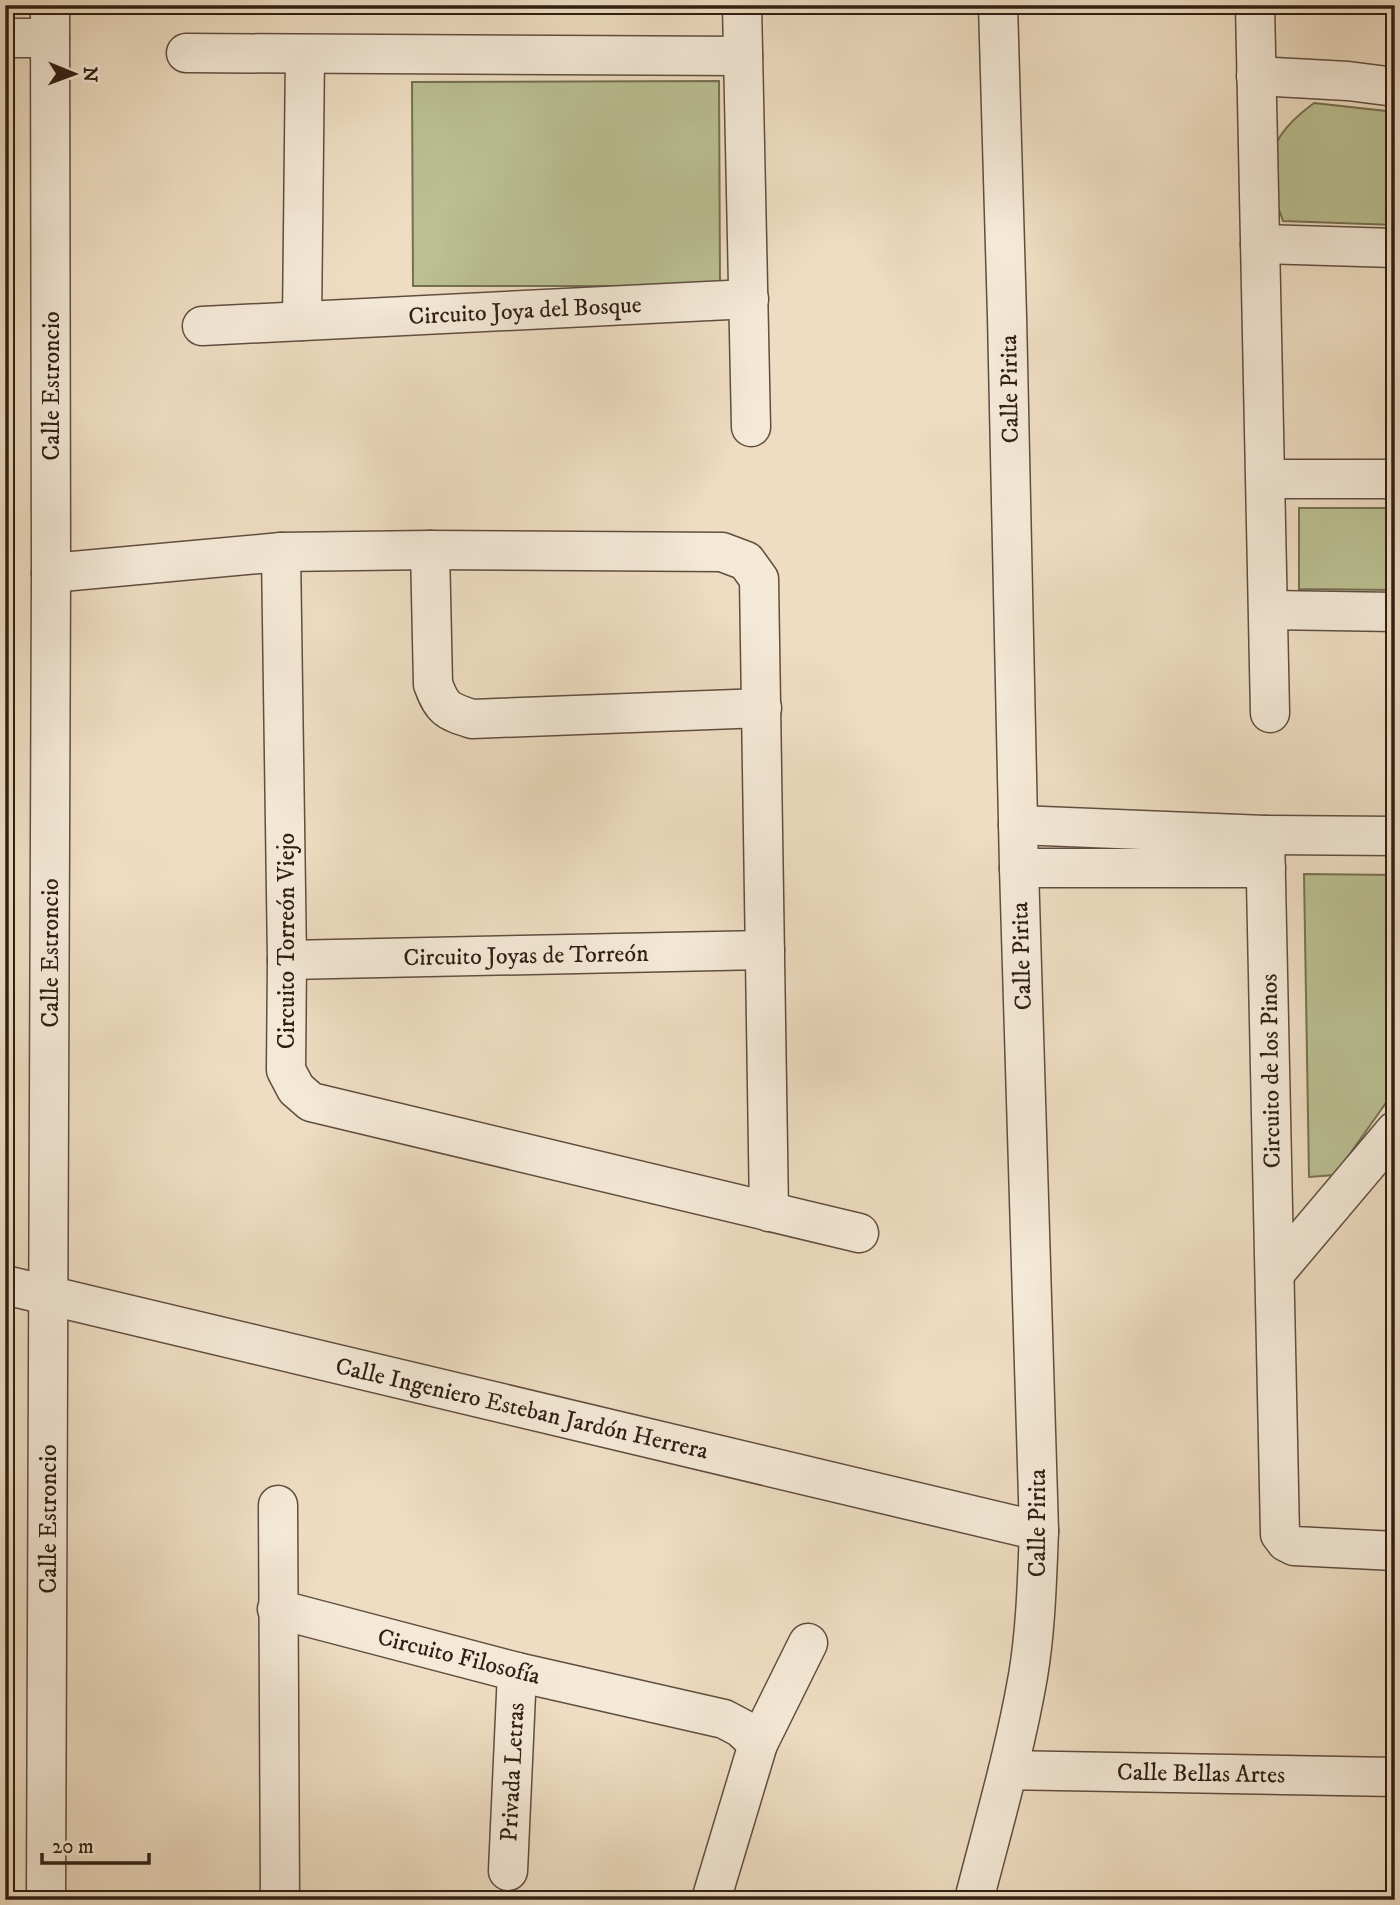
<svg xmlns="http://www.w3.org/2000/svg" width="1400" height="1905" viewBox="0 0 1400 1905" font-family="'IM FELL DW Pica',serif">
  <rect width="100%" height="100%" fill="#eeddc2"/>
  <filter id="stains"><feTurbulence type="fractalNoise" baseFrequency=".00286" numOctaves="4"/><feColorMatrix values="0 0 0 0 .2 0 0 0 0 .09 0 0 0 0 .02 0 0 0 .5 -.17"/></filter>
  <radialGradient id="worn" r=".72"><stop offset=".6" stop-color="#630" stop-opacity="0"/><stop offset="1" stop-color="#630" stop-opacity=".3"/></radialGradient>
  <g fill="#bac092" stroke="#757053" stroke-width="2">
    <polygon points="719,81 720,286 413,286 412,82"/>
    <path d="M 1314,103 L 1395,112 L 1395,225 L 1283,221 C 1279,208 1270,192 1269,179 C 1268,143 1287,123 1314,103 Z"/>
    <polygon points="1299,508 1395,508 1395,590 1299,589"/>
    <polygon points="1304,874 1395,875 1395,1090 1335,1175 1309,1177"/>
  </g>
  <g fill="none" stroke-linecap="round" stroke-linejoin="round">
    <g stroke="#604e40" stroke-width="41">
      <g id="minor">
        <polyline points="742,5 751,427"/>
        <polyline points="1255,5 1270,713"/>
        <polyline points="5,38 50,38"/>
        <polyline points="186,53 743,56"/>
        <polyline points="1256,76 1348,81 1395,87"/>
        <polyline points="1260,244 1395,248"/>
        <polyline points="302,321 305,54"/>
        <polyline points="202,326 749,299"/>
        <polyline points="1266,479 1395,479"/>
        <path d="M 430,550 L 433,684 C 442,709 447,711 472,719 L 762,708"/>
        <polyline points="281,552 287,960 286,1070 296,1089 311,1102 859,1233"/>
        <polyline points="51,573 281,552 430,550 722,552 746,561 759,579 769,1212"/>
        <polyline points="1269,610 1395,612"/>
        <polyline points="1018,825 1265,835 1395,836"/>
        <polyline points="1265,835 1280,1534 1286,1542 1294,1546 1395,1551"/>
        <polyline points="1019,868 1266,868"/>
        <polyline points="287,960 765,950"/>
        <polyline points="1275,1273 1395,1131"/>
        <polyline points="5,1285 1039,1531"/>
        <polyline points="278,1505 280,1900"/>
        <polyline points="277,1609 517,1672 724,1719 741,1728 758,1744"/>
        <polyline points="1008,1770 1395,1777"/>
        <polyline points="508,1871 517,1672"/>
        <polyline points="46,1900 51,573 50,5"/>
        <polyline points="711,1900 758,1744 808,1643"/>
        <path d="M 974,1900 C 993,1826 1015,1751 1028,1676 C 1036,1628 1037,1579 1039,1531 L 1019,868 L 1007,316 L 998,5"/>
      </g>
    </g>
    <use href="#minor" stroke="#f4e9d7" stroke-width="38"/>
  </g>
  <g text-anchor="middle" stroke-width="5" stroke-linejoin="round" paint-order="stroke">
    <g font-size="24" fill="#301f14" stroke="#f4e9d7">
      <text transform="translate(525 310) rotate(-3)" y="8">Circuito Joya del Bosque</text>
      <text transform="translate(51 386) rotate(-90)" y="8">Calle Estroncio</text>
      <text transform="translate(1009 389) rotate(-91)" y="8">Calle Pirita</text>
      <text transform="translate(286 941) rotate(-90)" y="8">Circuito Torreón Viejo</text>
      <text transform="translate(50 953) rotate(-90)" y="8">Calle Estroncio</text>
      <text transform="translate(526 955) rotate(-1)" y="8">Circuito Joyas de Torreón</text>
      <text transform="translate(1021 956) rotate(-92)" y="8">Calle Pirita</text>
      <text transform="translate(1270 1071) rotate(-91)" y="8">Circuito de los Pinos</text>
      <text transform="translate(522 1408) rotate(13)" y="8">Calle Ingeniero Esteban Jardón Herrera</text>
      <text transform="translate(48 1519) rotate(-90)" y="8">Calle Estroncio</text>
      <text transform="translate(1037 1523) rotate(-90)" y="8">Calle Pirita</text>
      <text transform="translate(459 1656) rotate(14)" y="8">Circuito Filosofía</text>
      <text transform="translate(512 1772) rotate(-87)" y="8">Privada Letras</text>
      <text transform="translate(1201 1773) rotate(1)" y="8">Calle Bellas Artes</text>
    </g>
  </g>
  <rect width="1400" height="1905" fill="none" stroke="#eeddc2" stroke-width="28"/>
  <rect x="7" y="7" width="1386" height="1891" fill="none" stroke="#301f14" stroke-width="3.5"/>
  <rect x="14" y="14" width="1372" height="1877" fill="none" stroke="#301f14" stroke-width="2"/>
  <g transform="translate(74 74) rotate(91)" stroke="#f4e9d7" stroke-width="5" paint-order="stroke">
  <path d="M0-5L12 26L0 18L-12 26Z" fill="#301f14"/>
  <text y="-10" font-size="19" font-weight="bold" text-anchor="middle" fill="#301f14">N</text>
  </g>
  <path d="M42 1853v10h107v-10" fill="none" stroke="#301f14" stroke-width="3.5"/>
  <text x="52" y="1853" font-size="21" fill="#301f14" stroke="#f4e9d7" stroke-width="5" paint-order="stroke">20 m</text>
  <rect width="100%" height="100%" filter="url(#stains)"/>
  <rect width="100%" height="100%" fill="url(#worn)"/>
</svg>
